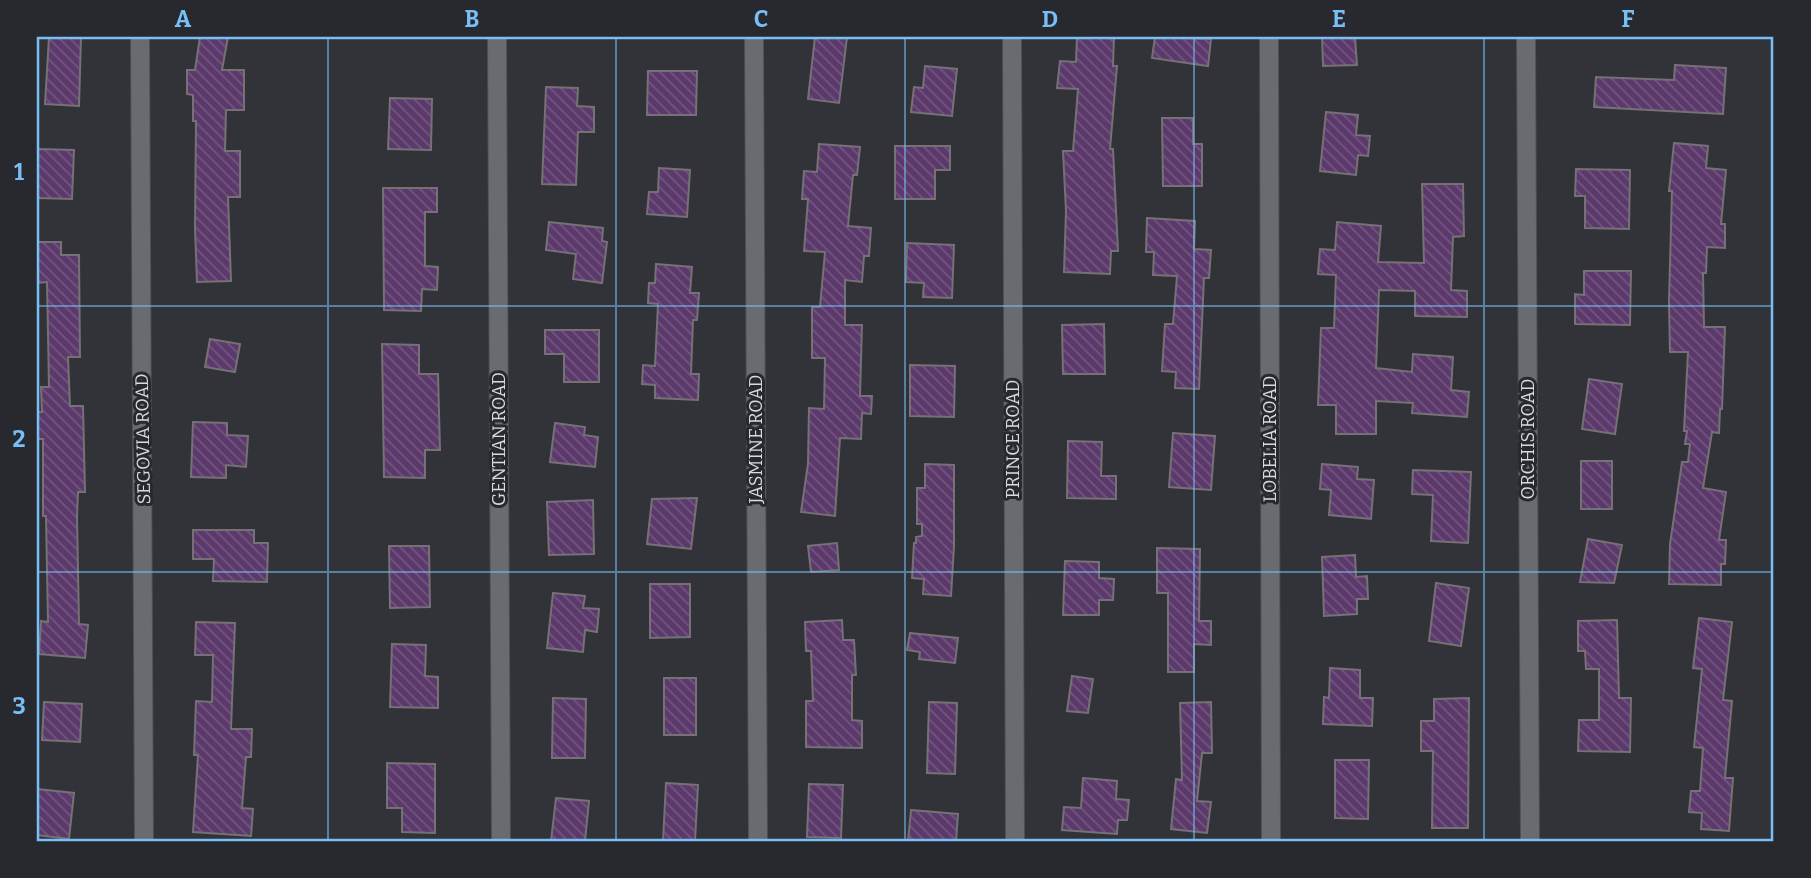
<svg xmlns="http://www.w3.org/2000/svg" width="1811" height="878" viewBox="0 0 1811 878" font-family="Bitter,serif">
  <defs>
    <pattern id="building-back-hatch" width="6" height="6" patternUnits="userSpaceOnUse" patternTransform="scale(1.75)"><rect width="6" height="6" fill="#5c396b"/><path d="M-1 5l2 2M0 0l6 6M5-1l2 2" fill="none" stroke="#735580"/></pattern>
  </defs>
  <rect width="100%" height="100%" fill="#313338"/>
  <g fill="url(#building-back-hatch)" stroke="#757176" stroke-width="2">
    <polygon points="49,37 81,37 79,106 45,104"/>
    <polygon points="200,37 228,37 222,70 244,70 244,110 226,110 225,151 240,151 240,197 228,197 231,281 197,282 195,228 196,121 193,121 193,95 187,94 187,70 195,70"/>
    <polygon points="815,37 847,37 839,103 808,99"/>
    <polygon points="1077,37 1114,37 1113,66 1117,66 1110,149 1113,149 1118,251 1111,251 1110,274 1064,272 1066,211 1063,151 1073,151 1078,89 1057,88 1060,61 1076,62"/>
    <polygon points="1155,37 1211,39 1208,66 1152,58"/>
    <polygon points="1322,37 1355,37 1357,65 1323,66"/>
    <polygon points="1675,65 1726,68 1723,114 1594,107 1596,77 1674,80"/>
    <polygon points="925,66 957,69 952,116 911,112 914,87 923,88"/>
    <polygon points="648,71 697,71 696,115 647,115"/>
    <polygon points="546,87 578,88 577,106 594,107 594,132 578,132 576,185 542,184"/>
    <polygon points="390,98 432,99 431,150 388,149"/>
    <polygon points="1326,112 1358,115 1356,135 1370,136 1368,156 1358,155 1356,175 1320,171"/>
    <polygon points="1162,118 1193,118 1193,144 1202,144 1202,186 1163,186"/>
    <polygon points="1674,143 1708,146 1706,168 1726,170 1721,224 1725,224 1725,248 1707,247 1706,273 1703,273 1704,327 1725,327 1722,409 1720,409 1719,433 1712,432 1703,488 1726,492 1719,540 1726,540 1725,564 1721,564 1721,585 1669,584 1670,544 1682,462 1688,462 1690,444 1685,444 1687,431 1684,431 1688,352 1670,352 1669,302 1672,191 1669,191"/>
    <polygon points="819,144 860,147 857,175 853,175 848,226 871,228 869,256 864,256 862,282 845,280 845,325 862,325 860,396 872,396 871,414 862,413 861,439 840,438 835,516 801,512 808,464 809,408 824,409 825,358 812,358 812,307 820,307 825,252 804,251 808,199 802,199 804,171 817,172"/>
    <polygon points="895,146 950,146 950,170 935,170 935,199 895,199"/>
    <polygon points="38,149 74,150 72,199 37,198"/>
    <polygon points="659,168 690,170 687,217 647,214 649,192 658,192"/>
    <polygon points="1576,169 1630,170 1629,229 1585,228 1585,196 1575,196"/>
    <polygon points="1422,184 1463,184 1464,236 1453,237 1451,290 1467,291 1467,317 1415,316 1415,291 1379,290 1376,368 1412,372 1413,354 1453,357 1451,390 1469,392 1467,417 1412,413 1413,403 1376,401 1376,434 1336,434 1336,405 1318,405 1321,328 1334,328 1336,275 1318,274 1320,249 1335,250 1337,222 1381,226 1378,262 1424,263"/>
    <polygon points="383,188 437,188 437,212 425,212 425,266 438,267 437,290 422,289 421,311 384,310"/>
    <polygon points="1147,218 1195,221 1194,249 1211,250 1209,278 1204,278 1199,389 1175,388 1176,372 1162,371 1165,324 1173,324 1177,276 1153,275 1154,252 1146,252"/>
    <polygon points="549,222 603,228 602,241 607,242 602,283 573,279 576,254 546,250"/>
    <polygon points="37,242 61,242 61,255 79,255 80,357 68,357 70,406 83,406 85,492 78,492 77,517 79,624 88,625 85,658 39,654 41,621 48,622 46,516 43,516 43,439 37,439 37,412 42,412 41,387 49,387 47,282 37,283"/>
    <polygon points="907,243 954,245 952,298 923,297 924,283 906,282"/>
    <polygon points="656,264 692,267 690,293 699,293 697,320 693,320 691,374 699,374 698,400 655,398 655,385 642,384 643,365 655,366 658,304 648,303 649,283 655,283"/>
    <polygon points="1584,271 1631,271 1630,325 1575,324 1575,294 1584,295"/>
    <polygon points="1104,324 1105,374 1063,374 1062,325"/>
    <polygon points="545,330 599,330 599,382 564,382 564,354 545,354"/>
    <polygon points="210,339 240,344 235,372 205,367"/>
    <polygon points="382,344 419,345 419,374 438,374 440,450 425,450 425,478 384,477"/>
    <polygon points="910,365 955,366 954,417 910,416"/>
    <polygon points="1589,379 1622,384 1615,434 1582,429"/>
    <polygon points="193,422 227,423 227,435 248,436 246,467 226,465 226,478 191,477"/>
    <polygon points="555,423 585,427 584,435 598,437 595,467 550,462"/>
    <polygon points="1173,433 1215,436 1211,490 1169,487"/>
    <polygon points="1068,441 1102,442 1101,476 1116,476 1116,499 1067,498"/>
    <rect x="1581" y="461" width="31" height="48"/>
    <polygon points="925,464 954,465 954,546 951,596 923,594 924,579 912,578 914,543 916,543 916,537 922,536 922,524 917,524 917,488 925,488"/>
    <polygon points="1322,464 1358,467 1357,479 1374,480 1371,519 1329,515 1331,490 1320,489"/>
    <polygon points="1413,470 1471,472 1468,543 1431,541 1433,495 1412,494"/>
    <polygon points="697,498 691,549 647,544 652,499"/>
    <polygon points="593,500 594,554 549,555 547,502"/>
    <polygon points="193,530 254,530 254,543 268,543 267,582 213,581 214,559 193,559"/>
    <polygon points="1588,539 1622,545 1614,583 1580,582"/>
    <polygon points="837,543 839,570 811,572 808,546"/>
    <polygon points="389,546 429,546 430,607 390,608"/>
    <polygon points="1157,548 1200,549 1199,621 1211,621 1211,645 1194,644 1194,672 1168,672 1168,593 1157,593"/>
    <polygon points="1355,555 1356,577 1367,576 1368,599 1357,599 1357,614 1324,616 1322,557"/>
    <polygon points="1065,561 1099,562 1099,578 1114,579 1113,600 1099,600 1099,615 1063,615"/>
    <polygon points="1436,583 1469,588 1461,646 1429,641"/>
    <polygon points="650,584 690,584 690,637 650,638"/>
    <polygon points="553,593 585,596 583,608 599,609 597,632 585,630 583,652 547,648"/>
    <polygon points="1699,618 1732,622 1723,700 1732,701 1725,778 1733,778 1729,831 1701,829 1702,813 1689,812 1691,791 1700,791 1703,748 1694,747 1702,669 1693,668"/>
    <polygon points="842,620 843,640 854,640 856,675 852,675 852,720 862,721 862,748 806,747 806,701 813,701 811,651 806,651 805,622"/>
    <polygon points="1617,620 1619,698 1631,698 1630,752 1578,751 1579,720 1599,720 1599,669 1586,669 1585,651 1578,651 1578,621"/>
    <polygon points="196,622 235,623 231,729 252,729 251,757 246,757 242,808 253,809 251,836 193,832 198,755 194,755 196,701 212,702 213,655 195,655"/>
    <polygon points="910,633 958,638 955,663 919,659 920,652 907,650"/>
    <polygon points="392,644 426,645 425,676 438,677 438,708 390,707"/>
    <polygon points="1330,668 1360,670 1360,698 1373,698 1372,726 1323,724 1324,697 1329,698"/>
    <polygon points="1072,676 1093,679 1088,713 1067,711"/>
    <rect x="664" y="678" width="32" height="57"/>
    <polygon points="553,698 586,699 585,758 552,758"/>
    <polygon points="1469,698 1468,828 1432,828 1433,751 1421,751 1421,721 1434,721 1434,699"/>
    <polygon points="44,702 82,704 80,742 42,740"/>
    <polygon points="929,702 957,703 955,774 927,773"/>
    <polygon points="1211,702 1212,753 1202,753 1197,801 1211,802 1207,833 1171,829 1176,779 1182,780 1180,703"/>
    <polygon points="1335,760 1369,760 1368,819 1335,818"/>
    <polygon points="387,763 435,764 435,833 402,832 402,808 387,808"/>
    <polygon points="1083,778 1117,781 1116,799 1129,800 1127,820 1118,820 1117,834 1062,830 1064,807 1081,808"/>
    <polygon points="666,783 698,785 695,841 663,841"/>
    <polygon points="809,784 843,785 841,838 807,837"/>
    <polygon points="37,789 74,793 69,839 37,835"/>
    <polygon points="556,798 589,801 585,841 551,841"/>
    <polygon points="911,810 958,814 956,841 908,841"/>
  </g>
  <g fill="none" stroke-linecap="round" stroke-linejoin="round">
    <g stroke="#4f5054" stroke-width="20">
      <g id="minor">
        <polyline points="140,37 144,841"/>
        <polyline points="497,37 501,841"/>
        <polyline points="754,37 758,841"/>
        <polyline points="1012,37 1015,841"/>
        <polyline points="1269,37 1271,841"/>
        <polyline points="1526,37 1530,841"/>
      </g>
    </g>
    <use href="#minor" stroke="#696b70" stroke-width="18"/>
  </g>
  <path fill="none" stroke="#78bff8" stroke-width="2" stroke-opacity="0.55" d="M 328,37 L 328,841M 616,37 L 616,841M 905,37 L 905,841M 1194,37 L 1194,841M 1484,37 L 1484,841M 37,306 L 1774,306M 37,572 L 1774,572"/>
  <g text-anchor="middle" stroke-width="6" stroke-linejoin="round" paint-order="stroke">
    <g font-size="18" fill="#d9dadd" stroke="#27292e">
      <text transform="translate(143 439) rotate(-91)" y="6">SEGOVIA ROAD</text>
      <text transform="translate(499 439) rotate(-90)" y="6">GENTIAN ROAD</text>
      <text transform="translate(756 439) rotate(-90)" y="6">JASMINE ROAD</text>
      <text transform="translate(1013 439) rotate(-90)" y="6">PRINCE ROAD</text>
      <text transform="translate(1270 439) rotate(-90)" y="6">LOBELIA ROAD</text>
      <text transform="translate(1528 439) rotate(-90)" y="6">ORCHIS ROAD</text>
    </g>
  </g>
  <rect width="1811" height="878" fill="none" stroke="#27292e" stroke-width="77"/>
  <rect x="38" y="38" width="1734" height="802" fill="none" stroke="#78bff8" stroke-width="2.5"/>
  <g font-size="23" text-anchor="middle" font-weight="bold" fill="#78bff8">
    <text x="183" y="27">A</text>
    <text x="472" y="27">B</text>
    <text x="761" y="27">C</text>
    <text x="1050" y="27">D</text>
    <text x="1339" y="27">E</text>
    <text x="1628" y="27">F</text>
    <text x="19" y="180">1</text>
    <text x="19" y="447">2</text>
    <text x="19" y="714">3</text>
  </g>
</svg>
